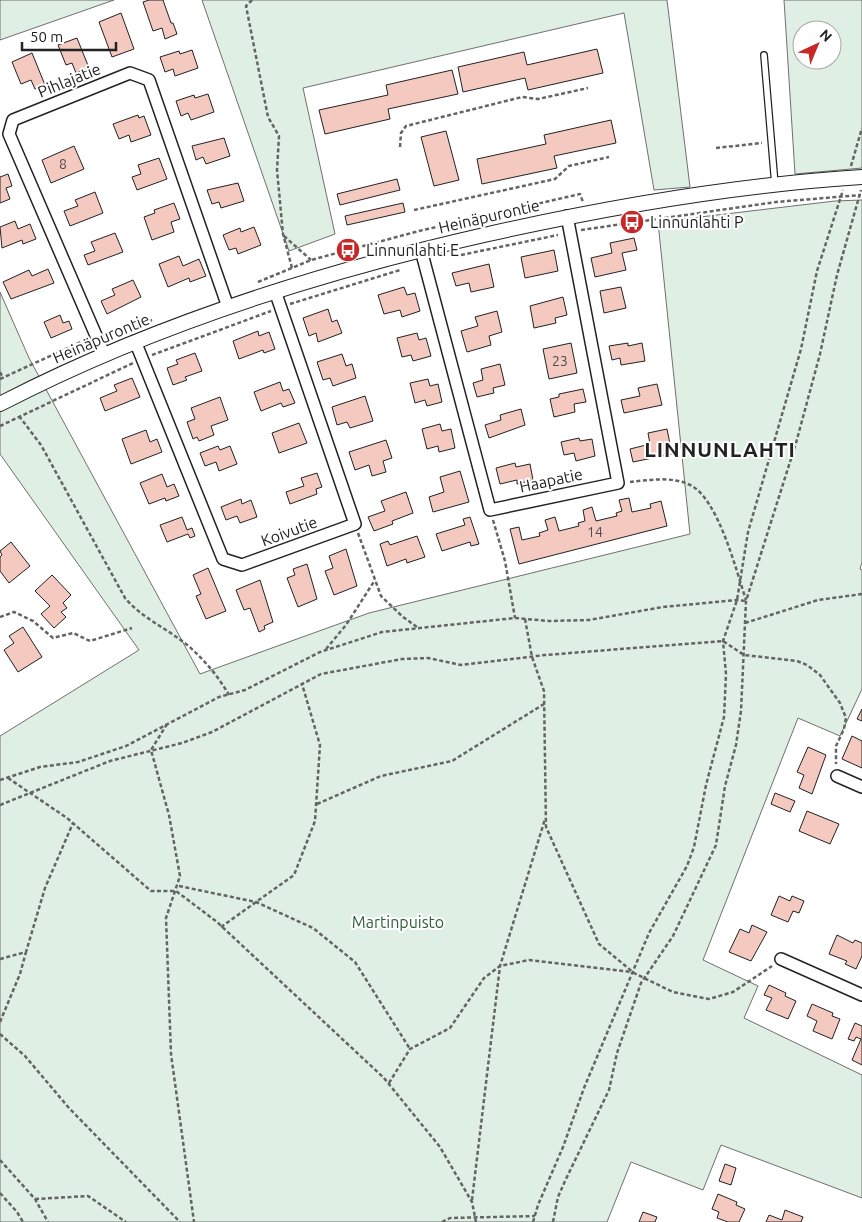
<svg xmlns="http://www.w3.org/2000/svg" width="862" height="1222" viewBox="0 0 862 1222" font-family="Ubuntu,sans-serif">
  <rect width="100%" height="100%" fill="#fff"/>
  <g fill="#e0efe3" stroke="#6f6f6f" fill-rule="evenodd">
    <polygon points="0,0 114,0 0,40"/>
    <polygon points="202,0 667,0 690,187 654,190 624,13 303,88 335,234 289,251"/>
    <path d="M 784,0 L 862,0 L 862,168 L 795,174 ZM 802,30 L 832,30 L 832,60 L 802,60 Z"/>
    <polygon points="862,200 862,562 860,569 862,570 862,689 840,736 798,718 703,960 758,986 744,1018 862,1075 862,1198 721,1145 703,1190 631,1162 607,1222 0,1222 0,736 139,650 0,454 0,292 29,358 200,674 369,613 690,534 658,222 835,201"/>
  </g>
  <g fill="#f3c9c0" stroke="#222">
    <polygon points="149,0 163,0 171,23 173,23 177,34 165,39 162,28 153,31 143,2"/>
    <polygon points="121,13 134,49 112,57 99,22"/>
    <polygon points="77,38 89,68 76,73 72,63 66,65 58,45"/>
    <polygon points="597,49 603,73 528,90 525,78 463,92 458,67 524,52 527,65"/>
    <polygon points="192,50 198,68 175,76 173,69 165,72 160,57 179,51 180,54"/>
    <polygon points="32,53 45,85 35,89 31,80 21,84 12,62"/>
    <polygon points="452,70 458,94 388,109 390,119 325,134 319,110 388,95 386,85"/>
    <polygon points="208,94 214,112 191,120 188,113 181,116 176,101 194,95 195,98"/>
    <polygon points="138,115 139,118 144,116 151,135 131,142 129,135 119,139 113,124"/>
    <polygon points="611,120 616,143 554,156 557,168 482,184 477,159 546,144 544,135"/>
    <polygon points="446,131 459,180 434,186 421,137"/>
    <polygon points="224,138 230,156 206,164 203,157 196,160 192,146"/>
    <polygon points="74,146 84,169 51,183 42,160"/>
    <polygon points="159,158 167,179 137,190 132,177 141,174 138,165"/>
    <polygon points="8,174 12,186 6,188 10,199 0,203 0,177"/>
    <polygon points="397,179 400,190 340,205 337,194"/>
    <polygon points="238,183 244,201 221,208 219,202 212,204 207,190"/>
    <polygon points="95,192 103,213 70,226 64,211 78,206 75,200"/>
    <polygon points="174,203 180,219 171,222 174,232 152,240 144,217 155,213 154,210"/>
    <polygon points="403,203 405,212 347,225 345,216"/>
    <polygon points="15,221 18,229 30,224 36,239 23,244 22,240 2,248 0,227"/>
    <polygon points="254,227 261,245 238,254 236,248 229,250 223,235 240,228 241,232"/>
    <polygon points="115,233 123,252 88,265 84,255 95,251 91,242"/>
    <polygon points="634,238 637,250 622,253 626,270 595,277 591,258 612,253 610,243"/>
    <polygon points="554,250 558,271 525,278 521,257"/>
    <polygon points="179,256 183,266 199,259 206,276 190,282 189,278 168,287 159,264"/>
    <polygon points="489,264 494,287 471,292 469,283 456,286 452,273"/>
    <polygon points="48,269 54,283 11,299 3,282 29,270 32,276"/>
    <polygon points="133,280 141,297 107,314 101,301 115,295 112,289"/>
    <polygon points="404,287 407,295 415,293 420,311 402,317 400,310 384,314 378,295"/>
    <polygon points="621,287 626,308 604,313 600,291"/>
    <polygon points="563,297 567,315 555,318 556,323 534,328 530,306"/>
    <polygon points="328,309 332,322 337,320 342,333 318,342 316,333 309,336 303,318"/>
    <polygon points="497,311 502,332 489,336 491,345 467,352 461,331 478,326 475,317"/>
    <polygon points="60,315 63,323 69,321 72,329 51,338 44,322"/>
    <polygon points="258,331 259,336 269,332 275,349 264,353 263,350 239,359 233,341"/>
    <polygon points="417,333 419,340 426,338 431,356 413,361 411,355 402,357 397,338"/>
    <polygon points="571,343 577,373 549,379 543,349"/>
    <polygon points="628,343 628,346 642,343 645,361 621,365 620,358 612,360 609,346"/>
    <polygon points="195,353 202,371 185,377 187,380 173,385 167,368 178,364 176,360"/>
    <polygon points="342,354 346,366 352,364 356,378 333,386 330,378 323,380 317,362"/>
    <polygon points="500,364 505,385 493,388 494,393 477,397 473,383 483,380 481,369"/>
    <polygon points="132,378 140,397 105,411 100,398 117,391 114,385"/>
    <polygon points="428,379 430,386 438,384 442,402 427,406 425,400 415,403 410,383"/>
    <polygon points="280,382 283,391 289,389 295,403 283,407 281,403 261,411 254,392"/>
    <polygon points="657,384 662,405 624,413 621,400 640,396 638,388"/>
    <polygon points="583,389 586,402 574,404 575,412 554,417 550,399 559,397 559,394"/>
    <polygon points="365,396 373,421 350,428 347,422 337,425 332,407"/>
    <polygon points="220,397 228,420 211,426 214,435 199,441 197,437 193,439 187,422 195,419 191,408"/>
    <polygon points="521,409 525,425 489,438 485,425 501,420 500,415"/>
    <polygon points="299,423 307,443 279,453 272,433"/>
    <polygon points="440,424 442,431 451,429 455,448 439,452 438,446 427,449 422,429"/>
    <polygon points="667,429 672,454 633,462 630,449 650,444 648,433"/>
    <polygon points="146,430 150,442 157,439 162,452 131,464 122,439"/>
    <polygon points="579,438 580,441 592,439 595,456 576,461 574,453 564,455 561,442"/>
    <polygon points="386,440 392,458 383,461 386,472 372,476 369,465 355,470 349,452"/>
    <polygon points="218,446 220,450 230,446 237,464 219,471 216,462 205,466 200,453"/>
    <polygon points="515,463 516,467 530,464 533,480 517,484 517,480 500,484 496,468"/>
    <polygon points="460,471 469,502 433,512 429,497 444,492 440,477"/>
    <polygon points="317,473 322,487 316,489 317,494 290,504 286,492 304,486 301,478"/>
    <polygon points="162,474 167,487 174,484 179,496 166,501 165,498 149,504 140,483"/>
    <polygon points="406,492 413,513 392,521 393,524 374,531 368,517 385,511 381,501"/>
    <polygon points="629,498 632,512 651,508 650,504 661,501 667,526 519,564 510,529 519,527 522,540 540,536 539,533 548,530 545,520 555,517 559,531 579,526 578,523 585,521 583,510 592,507 596,521 617,516 616,513 622,511 619,500"/>
    <polygon points="241,499 242,504 251,500 257,517 240,523 237,516 226,520 221,507"/>
    <polygon points="182,517 187,530 192,528 195,536 190,538 188,534 167,542 160,525"/>
    <polygon points="470,517 479,544 471,546 470,542 442,551 436,534 465,525 463,519"/>
    <polygon points="417,536 425,557 407,563 406,559 387,566 380,544 388,541 390,545"/>
    <polygon points="11,542 30,566 9,583 0,571 0,557 2,555 0,551"/>
    <polygon points="346,549 357,586 334,595 325,571 333,568 329,556"/>
    <polygon points="307,564 317,599 298,607 287,578 295,575 293,569"/>
    <polygon points="208,568 226,611 206,619 196,596 201,594 193,575"/>
    <polygon points="52,575 71,595 63,603 67,608 61,612 66,617 54,628 41,614 50,606 35,591"/>
    <polygon points="260,580 273,622 264,626 265,629 259,632 250,608 244,610 236,590"/>
    <polygon points="23,627 42,657 18,672 4,650 14,643 9,636"/>
    <polygon points="862,709 862,721 857,719"/>
    <polygon points="852,736 862,741 862,768 842,759"/>
    <polygon points="808,747 826,755 812,794 799,788 804,775 797,772"/>
    <polygon points="775,793 795,801 790,812 771,804"/>
    <polygon points="807,811 839,824 830,844 799,831"/>
    <polygon points="779,896 790,901 792,896 804,901 799,913 793,911 788,922 771,915"/>
    <polygon points="752,925 767,932 751,961 729,952 740,929 749,933"/>
    <polygon points="837,935 853,943 855,940 862,943 862,956 856,969 845,964 847,961 829,954"/>
    <polygon points="769,985 786,993 785,996 796,1001 788,1019 766,1010 772,998 764,995"/>
    <polygon points="812,1004 833,1013 832,1016 840,1019 832,1039 813,1031 817,1021 807,1016"/>
    <polygon points="855,1023 862,1026 862,1065 852,1060 861,1039 856,1037 854,1041 848,1039"/>
    <polygon points="725,1164 736,1168 731,1185 719,1181"/>
    <polygon points="718,1194 737,1202 736,1205 745,1209 739,1222 728,1222 717,1218 719,1212 712,1209"/>
    <polygon points="785,1210 803,1217 801,1222 766,1222 769,1215 782,1220"/>
    <polygon points="643,1212 657,1217 655,1222 639,1222"/>
  </g>
  <g fill="none" stroke-linecap="round" stroke-linejoin="round">
    <g stroke="#222" stroke-width="8">
      <polyline id="service" points="764,55 775,185"/>
    </g>
    <g stroke="#222" stroke-width="14">
      <g id="minor">
        <polyline points="421,250 490,510 618,483 567,216"/>
        <polyline points="135,341 223,559 242,565 355,524 275,291"/>
        <polyline points="104,354 9,134 13,120 130,73 149,80 228,307"/>
        <polyline points="837,776 862,787"/>
        <polyline points="781,959 862,995"/>
      </g>
    </g>
    <g stroke="#222" stroke-width="16">
      <path id="tertiary" d="M 0,404 C 152,325 317,273 484,235 C 608,207 735,185 862,177"/>
    </g>
    <g stroke="#646464" stroke-width="2.5" stroke-dasharray="4 2.5" stroke-linecap="butt">
      <polyline points="252,0 246,6 268,117 279,136 277,170 283,234 292,268"/>
      <polyline points="400,147 401,133 406,126 522,97 538,99 588,88"/>
      <polyline points="716,148 762,143"/>
      <polyline points="851,166 862,128"/>
      <polyline points="414,210 555,179 569,166 609,157"/>
      <polyline points="581,230 776,202 861,195"/>
      <polyline points="284,236 311,260"/>
      <polyline points="461,255 558,235"/>
      <polyline points="258,282 311,260 419,231 580,194 583,202"/>
      <polyline points="290,304 400,270"/>
      <polyline points="107,334 152,320"/>
      <polyline points="152,355 271,311"/>
      <polyline points="0,372 3,378"/>
      <polyline points="0,379 85,340"/>
      <path d="M 19,416 L 41,445 L 125,598 C 142,618 166,628 186,644 C 203,658 218,676 229,695"/>
      <polyline points="0,426 133,363"/>
      <path d="M 630,482 C 649,480 672,476 690,485 C 718,498 736,570 746,600"/>
      <polyline points="493,520 505,561 515,618"/>
      <polyline points="358,533 381,596 403,617 417,627"/>
      <polyline points="0,617 14,612 33,621 53,638 73,633 90,641 132,628"/>
      <polyline points="525,619 532,657 544,691 546,827 599,944 634,973 644,978 673,992 709,999 733,992 772,966"/>
      <polyline points="745,623 818,600 862,594"/>
      <polyline points="326,649 346,625 375,580"/>
      <polyline points="167,724 151,750 169,815 180,876 166,918 171,1054 194,1222"/>
      <polyline points="8,778 67,818 151,891 176,891 217,922 384,1078 440,1147 472,1202 476,1222"/>
      <polyline points="0,780 40,767 78,762 126,746 219,697 245,690 320,652 382,632 515,618 549,621 589,620 663,607 737,600 746,601"/>
      <polyline points="317,804 381,776 452,761 544,704"/>
      <polyline points="0,805 110,761 182,743 212,732 321,674 402,659 428,658 461,665 545,655 723,641 744,655 797,661 807,665 820,675 840,703 846,718 844,729 836,746 836,764"/>
      <polyline points="179,886 256,902 313,928 355,962 410,1049"/>
      <polyline points="221,927 294,875 315,821 320,745 302,684"/>
      <polyline points="0,959 26,952 45,888 73,823"/>
      <polyline points="0,1022 20,974 26,952"/>
      <polyline points="0,1034 25,1056 69,1108 180,1222"/>
      <polyline points="389,1083 410,1049 450,1028 484,978 500,966 529,960 632,972"/>
      <polyline points="0,1160 35,1199 48,1222"/>
      <polyline points="0,1193 17,1212 23,1222"/>
      <polyline points="35,1199 88,1196 126,1222"/>
      <polyline points="472,1200 500,966 545,819"/>
      <polyline points="442,1222 450,1218 535,1216"/>
      <polyline points="533,1222 538,1205 563,1147 584,1088 649,933 687,866 694,847 706,785 724,717 726,674 723,641 737,600 748,532 801,349 817,271 843,190"/>
      <polyline points="553,1222 558,1197 565,1181 609,1090 617,1053 641,983 673,936 716,845 725,786 736,745 741,711 746,601 796,443 820,354 837,275 861,190"/>
    </g>
    <use href="#service" stroke="#fff" stroke-width="5.5"/>
    <use href="#minor" stroke="#fff" stroke-width="11"/>
    <use href="#tertiary" stroke="#fff" stroke-width="14"/>
  </g>
  <defs>
    <g id="bus-disc" transform="scale(1.25)"><circle r="9.5" fill="#c62828" stroke="#fff"/><path d="M-5-6H5V4H4V6H2V4H-2V6H-4V4H-5ZM-3.5-4V0h7V-4ZM-3.5 1.2v1.5H-2V1.2ZM2 1.2v1.5H3.5V1.2Z" fill="#fff"/></g>
  </defs>
  <g fill-rule="evenodd">
    <use href="#bus-disc" x="632" y="222"/>
    <use href="#bus-disc" x="348" y="250"/>
  </g>
  <g text-anchor="middle" stroke-width="4" stroke-linejoin="round" paint-order="stroke">
    <g font-size="14" fill="#564c4a">
      <text x="63" y="169">8</text>
      <text x="560" y="366">23</text>
      <text x="595" y="537">14</text>
    </g>
    <g font-size="16" fill="#222" stroke="#fff">
      <text transform="translate(69 80) rotate(-22)" y="6">Pihlajatie</text>
      <text transform="translate(489 216) rotate(-13)" y="6">Heinäpurontie</text>
      <text transform="translate(101 338) rotate(-23)" y="6">Heinäpurontie</text>
      <text transform="translate(551 480) rotate(-12)" y="6">Haapatie</text>
      <text transform="translate(289 531) rotate(-20)" y="6">Koivutie</text>
    </g>
    <g font-size="16" fill="#222" stroke="#fff" text-anchor="start">
      <text x="650" y="228">Linnunlahti P</text>
      <text x="366" y="256">Linnunlahti E</text>
    </g>
    <g font-size="16" fill="#2f5e38" stroke="#fff">
      <text x="398" y="928">Martinpuisto</text>
    </g>
    <g font-size="21" font-weight="bold" letter-spacing="1" fill="#222" stroke="#fff">
      <text x="720" y="457">LINNUNLAHTI</text>
    </g>
  </g>
  <g transform="translate(817 45) rotate(44)"><circle r="24" fill="#ffffff" stroke="#a7a7a7"/>
  <path d="M0-4L9 19L0 12L-9 19Z" fill="#c62828"/>
  <text y="-8" font-size="14" font-weight="bold" text-anchor="middle" fill="#222222">N</text>
  </g>
  <path d="M22 42v8h94v-8" fill="none" stroke="#222222" stroke-width="2.5"/>
  <text x="30" y="42" font-size="15" fill="#222222" stroke="#ffffff" stroke-width="4" paint-order="stroke">50 m</text>
</svg>
